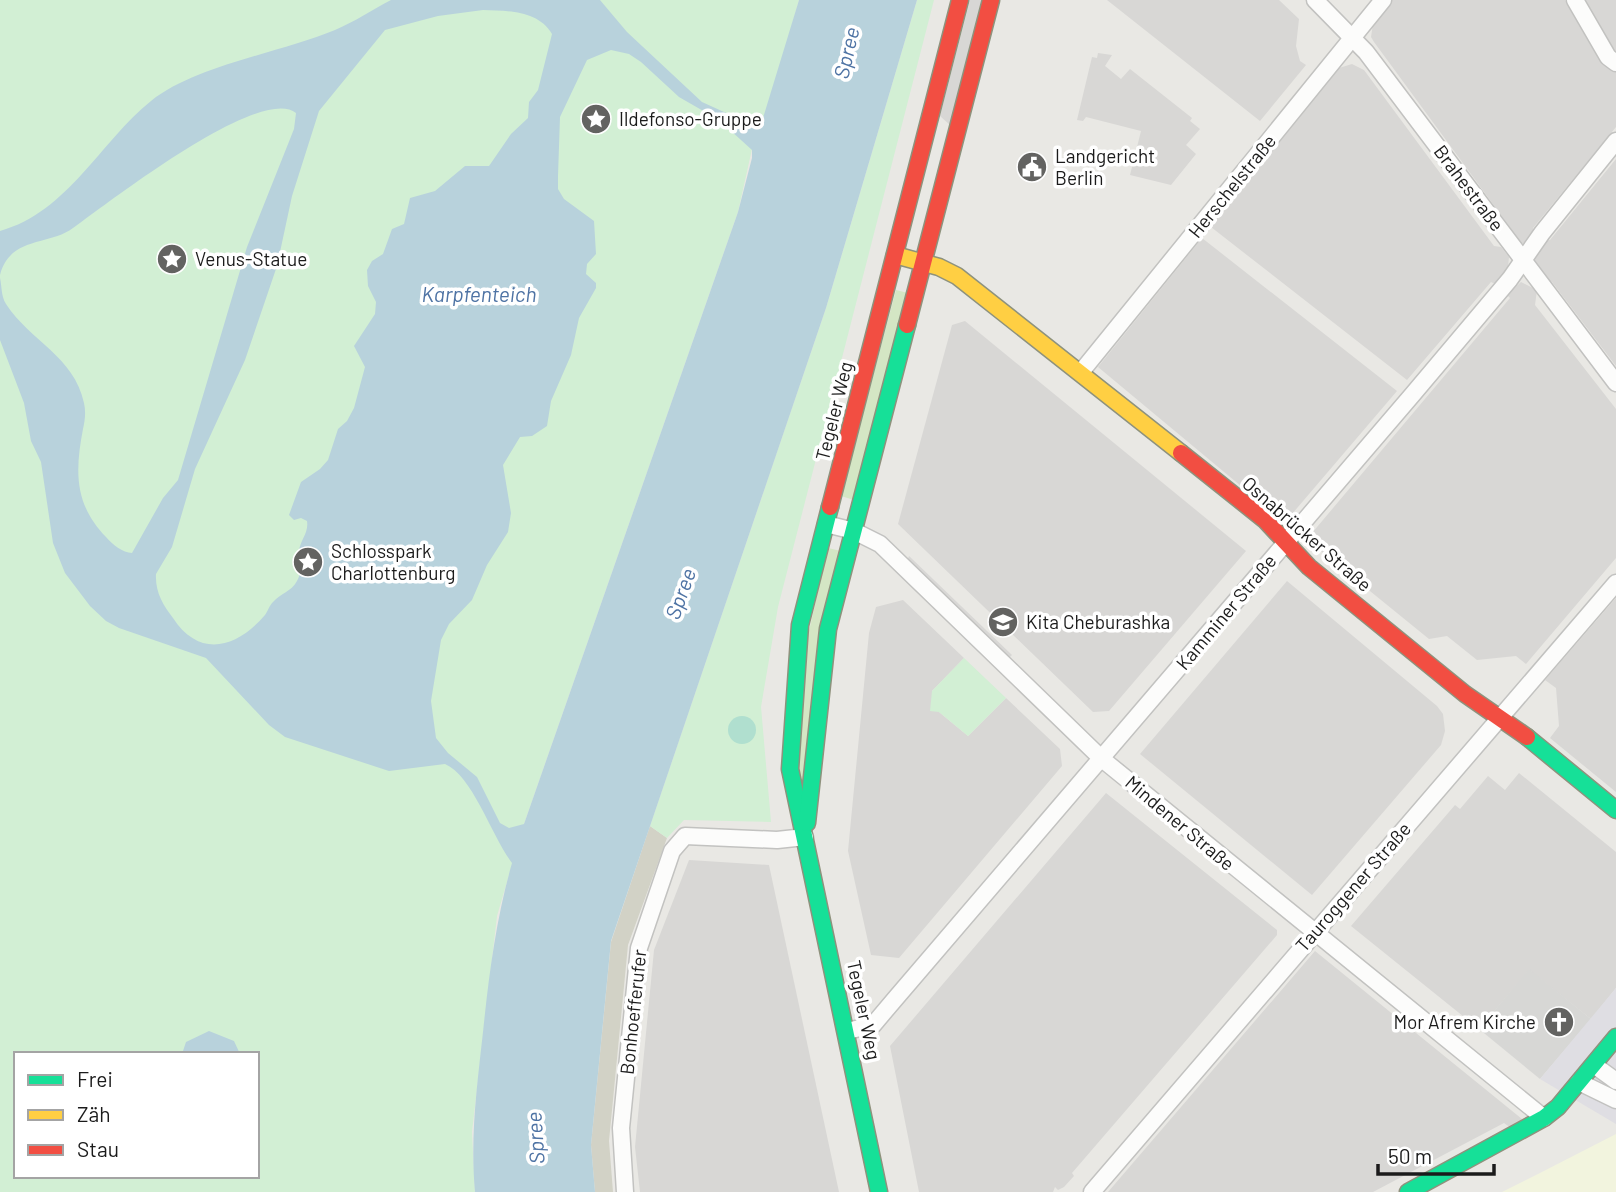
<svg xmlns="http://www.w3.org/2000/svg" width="1616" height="1192" viewBox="0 0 1616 1192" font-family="Barlow,sans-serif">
  <rect width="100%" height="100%" fill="#e9e8e4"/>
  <g fill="#d8d7d5">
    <polygon points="970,0 982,0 950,125 940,116"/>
    <polygon points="1107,0 1279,0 1299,19 1296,46 1300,61 1306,65 1260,121"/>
    <polygon points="1392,0 1565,0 1593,49 1616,72 1616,127 1533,228 1533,235 1527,243 1516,243 1511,237 1512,230 1374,42 1371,37 1373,24"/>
    <polygon points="1582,0 1616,0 1616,53 1609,46"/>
    <polygon points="1098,53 1112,55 1105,66 1121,79 1130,69 1192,118 1190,121 1200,129 1186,145 1196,154 1171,185 1130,175 1141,131 1086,117 1083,121 1077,120 1092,57 1097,58"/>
    <polygon points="1352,64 1364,70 1494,246 1501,247 1509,257 1508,267 1503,274 1495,284 1491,282 1407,380 1211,227 1339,68"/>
    <polygon points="1616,159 1616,366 1552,282 1543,278 1533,266 1532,255 1543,241 1550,240"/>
    <polygon points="1202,238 1397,391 1292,514 1282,510 1277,516 1098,367"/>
    <polygon points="1521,282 1537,290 1535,305 1616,409 1616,558 1526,664 1516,656 1477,660 1447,636 1429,639 1317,548 1319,540 1312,533 1510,298 1507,295"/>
    <polygon points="965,321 1246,551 1109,711 1093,712 898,524 952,325"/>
    <polygon points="909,556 1012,655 1008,659 907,561"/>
    <polygon points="1287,581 1437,706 1443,714 1445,731 1441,745 1312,895 1140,754"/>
    <polygon points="1616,598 1616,792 1550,738 1559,726 1556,688 1545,680"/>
    <polygon points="903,600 964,658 932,691 939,712 968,736 1006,698 1060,749 1062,766 899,958 871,955 848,851 869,633 876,607"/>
    <polygon points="1519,773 1616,852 1616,988 1591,1019 1529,970 1479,1029 1351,926 1455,805 1460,809 1488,776 1505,790"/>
    <polygon points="1106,793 1277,930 1277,935 1072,1173 1074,1176 1064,1187 1058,1190 1055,1187 1053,1192 919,1192 890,1046"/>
    <polygon points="689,860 769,865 839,1192 640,1192 635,1147 654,950"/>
    <polygon points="1315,951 1522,1119 1511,1128 1504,1123 1373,1192 1108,1192"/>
  </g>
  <polygon fill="#f2f4de" points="1616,1134 1616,1192 1502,1192 1538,1174"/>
  <polygon fill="#d7d7d5" points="1529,969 1591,1019 1540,1079 1479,1029"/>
  <polygon fill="#d2d2c6" points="650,826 667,838 628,945 609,1141 613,1192 595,1192 591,1145 611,942"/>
  <g fill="#d4e6c4">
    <polygon points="896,290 908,293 854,500 841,496"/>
    <polygon points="828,548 841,551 802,801 796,776 806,644"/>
  </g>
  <g fill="#d2efd4" fill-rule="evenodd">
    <path d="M 0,0 L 799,0 L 771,99 L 752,149 L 738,212 L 524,824 L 497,916 L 472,1132 L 475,1192 L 0,1192 ZM 16,1054 L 257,1054 L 257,1176 L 16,1176 Z"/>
    <polygon points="917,0 934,0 778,607 761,707 771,822 684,820 667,838 650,826 826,308"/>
    <polygon points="964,658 1006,698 968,736 939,712 930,711 932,691"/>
  </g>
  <circle fill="#b0dfcf" cx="742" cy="730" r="14"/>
  <polygon fill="#dfdee3" points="1616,988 1616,1124 1540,1079"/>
  <g fill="#b8d2dc" fill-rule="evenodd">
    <path d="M 391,0 L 600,0 L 627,32 L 702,102 L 735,117 L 763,118 L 799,0 L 917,0 L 826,308 L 611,941 L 591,1145 L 595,1192 L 475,1192 C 470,1137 477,1086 483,1032 C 489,974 496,919 512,863 C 492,837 473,776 445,764 L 389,771 L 285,737 L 269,725 L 206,658 L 119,628 L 106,621 L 90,606 L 65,573 L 53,543 L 41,462 L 31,441 L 24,403 L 0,340 L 0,278 C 2,287 1,296 6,304 C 30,341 74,356 84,403 C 86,412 85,420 83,429 C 75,471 74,504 106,537 C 112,544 123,553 132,553 L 163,498 L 178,480 L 247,247 L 294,129 L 296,113 C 260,84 107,204 73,228 C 49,246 10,236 0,275 L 0,231 C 68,212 100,142 151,101 C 196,65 280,53 335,30 C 354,22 372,10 391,0 ZM 483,10 C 507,11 538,10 552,34 L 538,90 L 529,102 L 528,118 L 511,134 L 489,166 L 465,166 L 435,191 L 410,198 L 404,224 L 392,229 L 383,254 L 372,261 L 367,270 L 368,286 L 376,302 L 375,314 L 354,346 L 365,367 L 354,408 L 347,421 L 338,429 L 328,460 L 320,469 L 301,482 L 289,515 L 294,520 L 301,518 L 307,521 C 309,533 300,540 299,551 C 298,564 304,568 297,581 C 291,592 281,593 273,602 C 269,606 268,611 265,615 C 236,649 199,658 173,618 C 163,605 155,592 156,574 L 172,547 L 195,469 L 245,360 L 277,266 L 292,196 L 319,111 L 385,30 L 438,16 ZM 611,50 L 629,54 L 641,62 L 679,97 L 719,120 L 752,150 L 752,158 L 738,212 L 524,824 L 509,828 L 500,823 L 477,777 L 448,753 L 436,738 L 431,701 L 441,640 L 449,624 L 472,600 L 487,565 L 508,532 L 511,513 L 503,465 L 520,437 L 532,436 L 547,426 L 551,401 L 571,355 L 579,318 L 596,288 L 596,283 L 586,274 L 587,264 L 596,254 L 594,221 L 564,199 L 558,189 L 558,176 L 560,117 L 587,60 Z"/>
    <polygon points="209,1031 234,1041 240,1054 182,1054 186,1042"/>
  </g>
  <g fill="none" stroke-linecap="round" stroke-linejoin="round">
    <g stroke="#c2c2c0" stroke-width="19">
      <g id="street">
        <polyline points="1315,0 1366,52 1616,383"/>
        <polyline points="1575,0 1608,57 1616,63"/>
        <polyline points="1081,372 1383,0"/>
        <polyline points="826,524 854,531 880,544 1102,759 1544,1118"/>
        <polyline points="847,1031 873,1025 895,999 1413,394 1510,279 1542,233 1616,141"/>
        <polyline points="1594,1065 1616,1081"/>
        <polyline points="1579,1082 1616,1100"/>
        <polyline points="625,1192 621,1128 639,948 672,851 685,836 777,840 805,837"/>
        <polyline points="1092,1192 1616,583"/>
      </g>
    </g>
    <g stroke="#8e927d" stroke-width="19">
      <g id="fast">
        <polyline points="830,507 800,625 790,769 879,1192"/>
        <polyline points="1527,737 1616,810"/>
        <polyline points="807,823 828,629 907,325"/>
        <polyline points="1408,1192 1544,1118 1558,1107 1616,1037"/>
      </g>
    </g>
    <g stroke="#8e927d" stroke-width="19">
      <polyline id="slow" points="895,255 939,267 957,276 1181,453"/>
    </g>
    <g stroke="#8e927d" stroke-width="19">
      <g id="jam">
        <polyline points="907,325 991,0"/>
        <polyline points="1181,453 1265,520 1309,567 1465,694 1527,737"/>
        <polyline points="830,507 960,0"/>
      </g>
    </g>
    <use href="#street" stroke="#fcfcfb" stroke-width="16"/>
    <use href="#fast" stroke="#16e098" stroke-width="16"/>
    <use href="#slow" stroke="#ffcf43" stroke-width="16"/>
    <use href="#jam" stroke="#f24e42" stroke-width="16"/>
  </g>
  <defs>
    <g id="sight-disc" transform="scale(1.575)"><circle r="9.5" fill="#636361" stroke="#fff"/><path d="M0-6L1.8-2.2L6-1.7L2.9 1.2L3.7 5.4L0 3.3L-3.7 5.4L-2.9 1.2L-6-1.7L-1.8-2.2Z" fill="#fff"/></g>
    <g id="civic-disc" transform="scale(1.575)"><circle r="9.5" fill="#636361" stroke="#fff"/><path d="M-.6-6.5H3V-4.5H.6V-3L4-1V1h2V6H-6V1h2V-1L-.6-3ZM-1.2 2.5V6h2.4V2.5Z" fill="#fff"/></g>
    <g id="school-disc" transform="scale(1.575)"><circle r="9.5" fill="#636361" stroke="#fff"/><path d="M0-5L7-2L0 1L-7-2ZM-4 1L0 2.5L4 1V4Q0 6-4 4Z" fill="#fff"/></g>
    <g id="church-disc" transform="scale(1.575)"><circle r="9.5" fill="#636361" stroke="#fff"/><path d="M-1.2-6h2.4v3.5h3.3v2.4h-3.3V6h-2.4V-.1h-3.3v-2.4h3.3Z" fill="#fff"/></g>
  </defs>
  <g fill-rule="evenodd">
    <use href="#sight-disc" x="596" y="119"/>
    <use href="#civic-disc" x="1032" y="167"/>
    <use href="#sight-disc" x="172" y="259"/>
    <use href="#sight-disc" x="308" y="562"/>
    <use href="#school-disc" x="1003" y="622"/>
    <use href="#church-disc" x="1559" y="1022"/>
  </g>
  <g text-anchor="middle" stroke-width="7" stroke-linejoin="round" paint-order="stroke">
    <g font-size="19" fill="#1b1b1b" stroke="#fff" text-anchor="start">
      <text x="619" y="126">Ildefonso-Gruppe</text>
      <text x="1055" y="163">Landgericht<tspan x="1055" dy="22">Berlin</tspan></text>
      <text x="195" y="266">Venus-Statue</text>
      <text x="331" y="558">Schlosspark<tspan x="331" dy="22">Charlottenburg</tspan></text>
      <text x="1026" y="629">Kita Cheburashka</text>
      <text x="1536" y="1029" text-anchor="end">Mor Afrem Kirche</text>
    </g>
    <g font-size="19" fill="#1b1b1b" stroke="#fff">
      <text transform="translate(1232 186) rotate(-51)" y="7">Herschelstraße</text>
      <text transform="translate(1469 188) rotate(53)" y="7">Brahestraße</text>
      <text transform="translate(834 411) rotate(-76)" y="7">Tegeler Weg</text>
      <text transform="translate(1307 534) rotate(41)" y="7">Osnabrücker Straße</text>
      <text transform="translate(1226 612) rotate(-50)" y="7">Kamminer Straße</text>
      <text transform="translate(1180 823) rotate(40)" y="7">Mindener Straße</text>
      <text transform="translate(1353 887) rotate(-49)" y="7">Tauroggener Straße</text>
      <text transform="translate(864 1010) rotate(78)" y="7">Tegeler Weg</text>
      <text transform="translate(633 1012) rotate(-84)" y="7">Bonhoefferufer</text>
    </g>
    <g font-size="21" font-style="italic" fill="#4e73a4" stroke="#fff">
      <text transform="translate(847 53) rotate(-77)" y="7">Spree</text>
      <text x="479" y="302">Karpfenteich</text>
      <text transform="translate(681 594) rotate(-70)" y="7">Spree</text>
      <text transform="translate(536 1138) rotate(-94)" y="7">Spree</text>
    </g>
  </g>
  <rect x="14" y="1052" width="245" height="126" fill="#ffffff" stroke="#a4a4a4" stroke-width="2"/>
  <rect x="28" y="1075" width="35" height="10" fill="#16e098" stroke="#a4a4a4" stroke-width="2"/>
  <text x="77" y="1087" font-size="21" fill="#1b1b1b">Frei</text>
  <rect x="28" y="1110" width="35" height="10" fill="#ffcf43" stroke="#a4a4a4" stroke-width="2"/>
  <text x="77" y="1122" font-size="21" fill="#1b1b1b">Zäh</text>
  <rect x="28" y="1145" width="35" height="10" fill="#f24e42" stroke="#a4a4a4" stroke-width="2"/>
  <text x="77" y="1157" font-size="21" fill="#1b1b1b">Stau</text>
  <path d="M1378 1164v10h116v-10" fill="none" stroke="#1b1b1b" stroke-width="3.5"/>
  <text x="1388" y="1164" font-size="21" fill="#1b1b1b" stroke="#ffffff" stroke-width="5" paint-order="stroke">50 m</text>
</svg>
